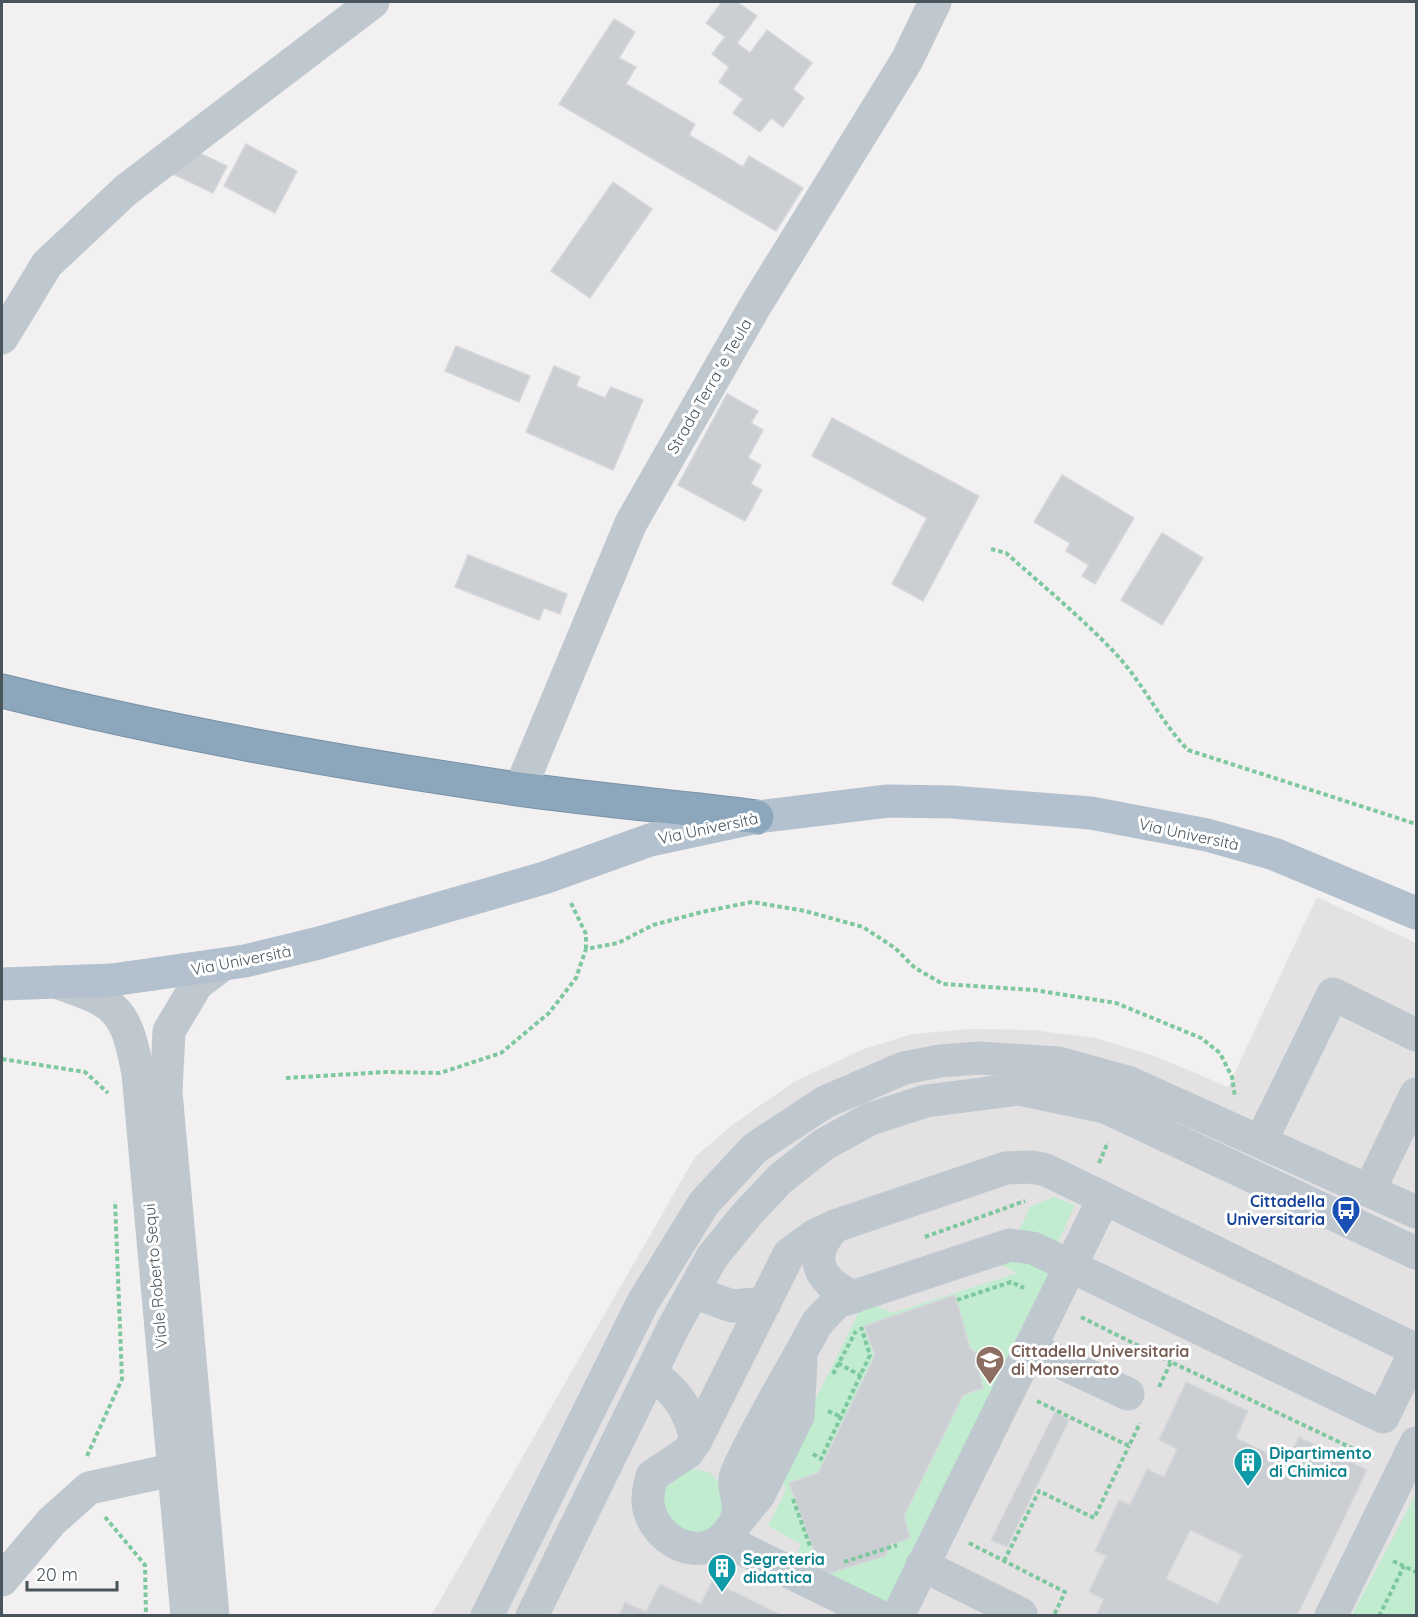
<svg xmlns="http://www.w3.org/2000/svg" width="1418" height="1617" viewBox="0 0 1418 1617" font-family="Quicksand,sans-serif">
  <rect width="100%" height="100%" fill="#f3f0f1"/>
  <polygon fill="#e3e1e2" points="1317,897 1416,943 1416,1615 431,1616 695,1157 735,1123 794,1082 861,1050 912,1034 971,1029 1032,1030 1095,1038 1155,1056 1228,1087"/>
  <g fill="#c2ecd0">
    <polygon points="1054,1197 1075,1205 1053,1253 1015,1239 1030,1207"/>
    <polygon points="1015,1252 1051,1270 888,1607 795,1560 801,1544 768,1526 786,1490 779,1472 865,1300 892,1313 1018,1273 991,1260"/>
    <polygon points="686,1468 709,1472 725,1489 726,1513 704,1535 673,1532 660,1491"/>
    <polygon points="1416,1494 1416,1615 1352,1615"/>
  </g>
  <g fill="#cbced2" stroke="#d5d7db" stroke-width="1.5" fill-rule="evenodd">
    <polygon points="722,2 737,2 757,16 737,43 750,53 767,30 812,63 793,89 804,98 783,127 771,118 760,132 733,113 743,99 719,82 729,67 712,54 725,37 706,23"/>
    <polygon points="614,19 635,32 619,58 636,67 626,84 695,124 689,135 743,167 749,156 803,188 776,231 559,104"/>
    <polygon points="246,144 297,171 275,213 224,186"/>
    <polygon points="195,151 227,166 213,193 173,174"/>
    <polygon points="613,182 652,209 590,298 551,271"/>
    <polygon points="456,346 530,376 519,402 445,371"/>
    <polygon points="554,366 580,377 576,386 605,398 611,387 643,400 613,470 526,432"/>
    <polygon points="727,394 758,411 751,423 763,430 748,458 761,465 751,484 762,490 745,521 678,485"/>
    <polygon points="832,418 979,496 923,601 892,584 927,518 812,456"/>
    <polygon points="1062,475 1134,518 1095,584 1082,576 1089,565 1066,551 1070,543 1034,522"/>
    <polygon points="1162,533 1203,558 1162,625 1121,600"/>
    <polygon points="468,555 567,594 560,614 544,608 539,620 455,587"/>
    <polygon points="955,1295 970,1348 979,1355 974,1367 978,1369 983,1388 963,1395 904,1516 910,1538 891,1544 885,1556 823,1575 789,1483 818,1473 875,1355 864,1326"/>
    <path d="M 1186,1382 L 1248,1411 L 1236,1438 L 1286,1462 L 1299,1437 L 1367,1470 L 1297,1616 L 1096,1616 L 1104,1599 L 1089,1592 L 1106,1556 L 1095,1551 L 1119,1500 L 1130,1505 L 1147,1469 L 1164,1477 L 1177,1449 L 1159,1440 ZM 1190,1530 L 1242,1555 L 1218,1604 L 1166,1579 Z"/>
    <polygon points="1055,1412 1069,1420 1007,1547 991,1540"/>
    <polygon points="712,1581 783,1616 619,1616 625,1602 646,1612 660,1584 701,1604"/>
  </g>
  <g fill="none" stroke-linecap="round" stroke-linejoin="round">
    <g stroke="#7791a7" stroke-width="35">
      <path id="highway" d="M 2,691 C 158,730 318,759 478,783 C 570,798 664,805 757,817"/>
    </g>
    <g stroke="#7dc89e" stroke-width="4" stroke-dasharray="4.5 3" stroke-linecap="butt">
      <path d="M 991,549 L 1006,553 C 1042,585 1081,617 1114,652 C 1143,682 1159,720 1188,750 L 1416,824"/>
      <polyline points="571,903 586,934 586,949"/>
      <polyline points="2,1059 85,1072 108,1093"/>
      <polyline points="286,1078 386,1072 440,1073 501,1053 549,1013 576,978 586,949 618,943 653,925 702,912 752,902 805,911 863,927 895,948 915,968 943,984 1034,990 1116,1003 1201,1038 1220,1053 1232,1077 1235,1097"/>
      <polyline points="1099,1163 1108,1142"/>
      <polyline points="925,1237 1025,1201"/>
      <polyline points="957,1300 1011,1282 1024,1288"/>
      <polyline points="1081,1317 1171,1362"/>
      <polyline points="979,1355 992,1351"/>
      <polyline points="838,1363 861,1376"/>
      <polyline points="833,1374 856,1331"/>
      <polyline points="1159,1387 1171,1362 1375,1459"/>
      <polyline points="1037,1401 1129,1446 1140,1423"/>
      <polyline points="828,1411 841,1417"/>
      <polyline points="813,1454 821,1459 870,1355 861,1327"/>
      <polyline points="87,1456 122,1379 115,1201"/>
      <polyline points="793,1499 810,1546"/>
      <polyline points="105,1517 145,1565 146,1616"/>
      <polyline points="969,1543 1065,1592 1054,1615"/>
      <polyline points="1004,1561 1039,1491 1094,1518 1129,1446"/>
      <polyline points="1393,1561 1416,1572"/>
      <polyline points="844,1562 897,1545"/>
      <polyline points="1379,1616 1404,1566"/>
    </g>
    <g stroke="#bfc8ce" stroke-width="33">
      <polyline points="2,338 47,264 126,190 373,2"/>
      <polyline points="520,789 631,523 754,308 907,60 935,2"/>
      <path d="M 56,982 C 118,1003 126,1009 138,1074 L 187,1616"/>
      <polyline points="1261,1141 1333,994 1416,1035"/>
      <path d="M 1032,1167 L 1046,1170 L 1416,1350 L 1383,1417 L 1033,1248 L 1010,1245 L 837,1302 L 817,1323 C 791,1372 760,1421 737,1472 C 728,1491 752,1508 725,1536 C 698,1565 652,1539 648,1503 C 647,1494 650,1485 652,1476 L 688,1452 L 696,1440 L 789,1254 L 815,1235 L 835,1226 L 1006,1168 Z"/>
      <polyline points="1369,1191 1416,1094"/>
      <path d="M 835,1226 C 806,1257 818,1281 854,1297"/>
      <polyline points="693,1292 732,1306 765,1303"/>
      <polyline points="1030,1348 1128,1394"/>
      <path d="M 651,1373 C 677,1392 689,1409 696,1440"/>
      <polyline points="736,1523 759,1495 798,1416 801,1362"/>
      <polyline points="722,1539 879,1616"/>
      <polyline points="922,1565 1021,1614"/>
      <polyline points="2,1580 51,1522 89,1488 172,1470"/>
      <polyline points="213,1616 166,1092 169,1031 197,984 222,965"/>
      <polyline points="487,1616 643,1302 704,1203 755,1148 825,1102 904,1068 940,1061 979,1058 1058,1063 1130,1083 1416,1212"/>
      <polyline points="532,1616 673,1328 712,1257 747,1214 780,1179 823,1145 870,1119 926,1101 1019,1089 1105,1107 1416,1253"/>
      <polyline points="898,1616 1104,1198"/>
      <polyline points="1331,1616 1416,1443"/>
    </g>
    <polyline stroke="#b2c1cd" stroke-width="33" points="2,984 112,980 245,961 319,943 544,878 650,840 757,817 888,801 952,802 1091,813 1207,835 1274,854 1416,913"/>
    <use href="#highway" stroke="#8ca6bb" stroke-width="33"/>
  </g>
  <defs>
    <g id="bus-pin" transform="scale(1.5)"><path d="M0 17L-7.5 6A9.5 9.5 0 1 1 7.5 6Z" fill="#1a4fb4" stroke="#fff"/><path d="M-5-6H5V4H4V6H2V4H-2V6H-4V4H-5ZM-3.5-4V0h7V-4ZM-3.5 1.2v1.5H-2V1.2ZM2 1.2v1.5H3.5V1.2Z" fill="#fff"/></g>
    <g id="university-pin" transform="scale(1.5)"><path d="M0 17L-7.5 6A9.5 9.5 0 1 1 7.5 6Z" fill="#8d6e63" stroke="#fff"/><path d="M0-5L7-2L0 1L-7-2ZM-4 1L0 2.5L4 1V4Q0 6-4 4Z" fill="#fff"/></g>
    <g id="building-pin" transform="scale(1.5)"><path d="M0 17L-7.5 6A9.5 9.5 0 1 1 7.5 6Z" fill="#0f9aa8" stroke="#fff"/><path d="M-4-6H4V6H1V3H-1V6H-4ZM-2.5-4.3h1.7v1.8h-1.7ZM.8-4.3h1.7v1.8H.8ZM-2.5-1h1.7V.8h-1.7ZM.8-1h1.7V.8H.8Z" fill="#fff"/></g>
  </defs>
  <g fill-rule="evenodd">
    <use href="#bus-pin" x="1346" y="1210"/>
    <use href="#university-pin" x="990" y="1360"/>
    <use href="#building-pin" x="1248" y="1462"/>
    <use href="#building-pin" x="722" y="1568"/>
  </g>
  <g text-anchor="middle" stroke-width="6" stroke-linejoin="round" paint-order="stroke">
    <g font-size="16" fill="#49555c" stroke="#fff">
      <text transform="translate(709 386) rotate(-60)" y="6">Strada Terra 'e Teula</text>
      <text transform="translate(708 828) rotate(-12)" y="6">Via Università</text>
      <text transform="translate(1189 834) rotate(12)" y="6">Via Università</text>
      <text transform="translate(241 960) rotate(-11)" y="6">Via Università</text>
      <text transform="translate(155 1276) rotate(-95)" y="6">Viale Roberto Sequi</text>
    </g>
    <g font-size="16" font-weight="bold" fill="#164399" stroke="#fff" text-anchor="end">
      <text x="1325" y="1207">Cittadella<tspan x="1325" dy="18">Universitaria</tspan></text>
    </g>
    <g font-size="16" font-weight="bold" fill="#785e54" stroke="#fff" text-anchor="start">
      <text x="1011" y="1357">Cittadella Universitaria<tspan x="1011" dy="18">di Monserrato</tspan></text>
    </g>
    <g font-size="16" font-weight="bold" fill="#0d838f" stroke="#fff" text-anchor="start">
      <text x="1269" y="1459">Dipartimento<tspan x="1269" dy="18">di Chimica</tspan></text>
      <text x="743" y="1565">Segreteria<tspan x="743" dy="18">didattica</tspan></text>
    </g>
  </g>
  <rect width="1418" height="1617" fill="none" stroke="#49555c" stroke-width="6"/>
  <path d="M27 1581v9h90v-9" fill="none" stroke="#49555c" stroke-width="3"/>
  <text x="36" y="1581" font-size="18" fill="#49555c" stroke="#ffffff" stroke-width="4.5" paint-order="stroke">20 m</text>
</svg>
